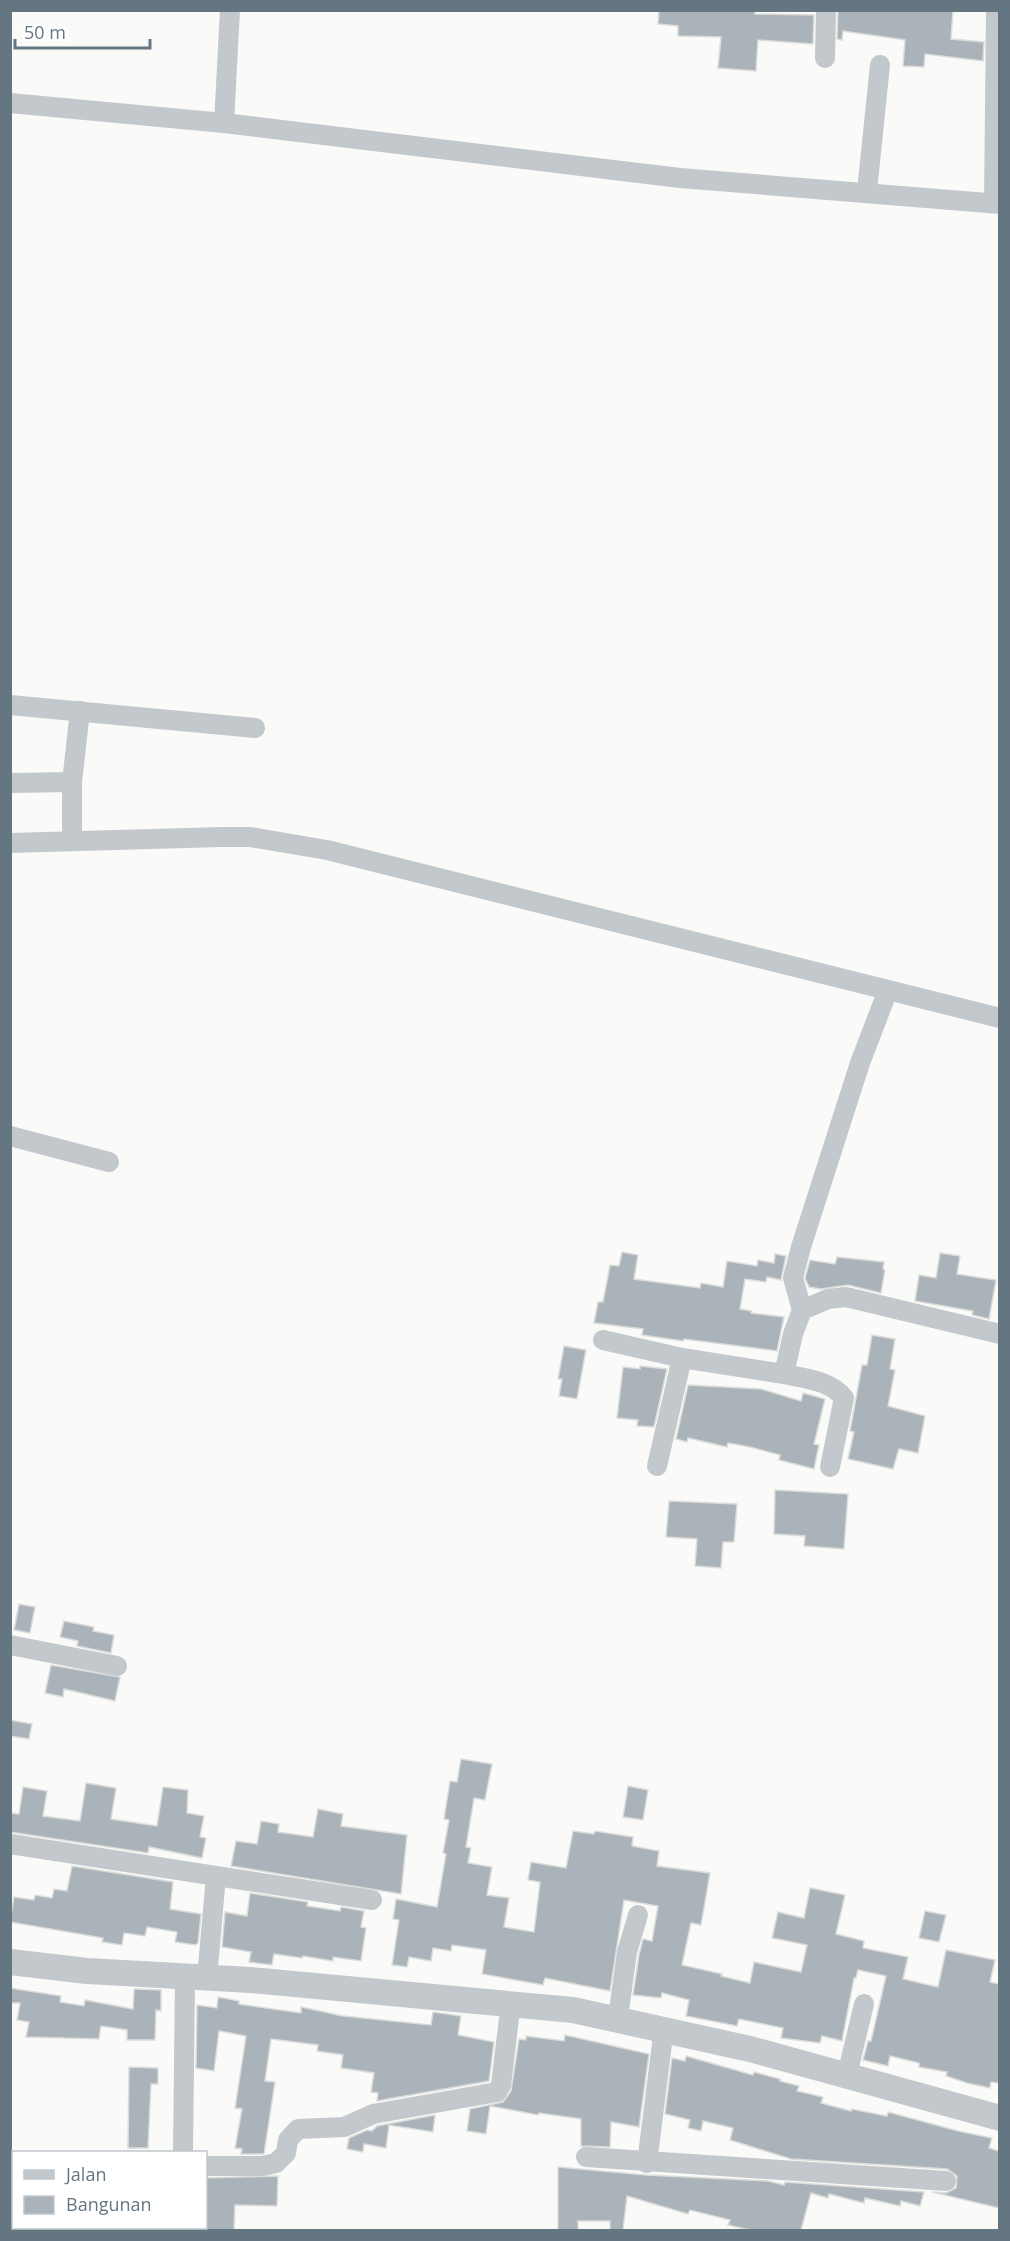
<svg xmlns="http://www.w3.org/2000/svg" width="1010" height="2241" viewBox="0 0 1010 2241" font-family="'Open Sans',sans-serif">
  <rect width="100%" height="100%" fill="#fafaf8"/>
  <g fill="#aab3b9" stroke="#dcdcda" stroke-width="1.5">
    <polygon points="659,10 755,10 755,14 814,15 813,44 758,40 756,71 718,68 721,37 678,36 678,26 658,24"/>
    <polygon points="838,10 953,10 951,39 984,42 983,61 925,54 924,67 903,66 905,40 843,31 842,40 837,39"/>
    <polygon points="622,1252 638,1255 634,1279 700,1288 701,1283 723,1287 727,1261 757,1266 758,1260 774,1263 775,1254 786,1256 781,1280 767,1277 766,1282 745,1279 740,1309 751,1311 751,1313 784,1317 777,1351 684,1339 683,1341 642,1335 643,1329 594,1323 598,1302 603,1302 610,1265 619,1266"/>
    <polygon points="940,1253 960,1256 957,1274 996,1280 989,1319 972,1315 973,1311 915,1301 919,1275 936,1278"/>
    <polygon points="837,1257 884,1262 883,1269 885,1270 881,1293 848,1285 821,1289 809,1287 805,1278 810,1260 835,1264"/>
    <polygon points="872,1335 895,1339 890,1369 895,1370 888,1406 925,1416 918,1453 899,1449 893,1469 848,1459 854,1432 850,1431 862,1365 867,1365"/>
    <polygon points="564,1346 586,1350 577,1399 559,1396 562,1379 558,1379"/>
    <polygon points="640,1366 667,1369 654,1427 637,1426 638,1420 617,1418 623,1367 640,1369"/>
    <polygon points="688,1385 761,1389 801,1401 803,1393 825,1399 814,1444 819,1445 814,1469 779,1460 780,1455 750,1447 728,1443 727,1447 688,1438 687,1442 676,1439"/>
    <polygon points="775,1490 848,1494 844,1549 804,1546 805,1536 774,1534"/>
    <polygon points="669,1501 737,1504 734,1542 723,1542 721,1568 695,1566 697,1539 666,1537"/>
    <polygon points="19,1604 35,1607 30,1633 14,1630"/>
    <polygon points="64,1621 94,1627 93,1631 114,1635 111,1653 77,1646 78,1641 60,1637"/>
    <polygon points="51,1665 120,1677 115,1701 64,1689 63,1697 45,1693"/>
    <polygon points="10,1720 32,1724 29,1739 10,1736"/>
    <polygon points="461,1759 492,1764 485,1800 474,1798 466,1847 471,1848 468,1863 492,1867 487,1895 509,1898 504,1927 534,1932 540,1882 528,1880 531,1862 566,1868 573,1831 594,1834 595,1831 633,1837 632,1846 659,1851 657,1866 710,1873 701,1925 691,1923 682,1965 722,1974 721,1976 750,1983 754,1962 801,1972 807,1945 772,1938 778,1912 804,1918 810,1888 845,1895 836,1934 864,1941 863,1948 908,1957 903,1979 938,1987 946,1950 995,1960 990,1982 999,1984 999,2083 991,2082 990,2088 967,2083 946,2076 947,2072 919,2067 919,2063 890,2056 888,2066 863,2060 868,2041 871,2041 886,1976 858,1970 856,1978 854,1978 842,2041 822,2036 820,2043 781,2038 783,2028 739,2019 737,2026 686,2016 689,2000 662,1993 661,1998 633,1995 639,1955 643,1939 652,1941 658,1906 624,1900 610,1991 545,1978 543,1985 482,1974 486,1950 452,1945 451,1951 433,1948 431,1961 409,1957 407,1967 392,1965 399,1920 393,1919 396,1899 437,1907 446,1854 443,1853 449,1820 444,1819 450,1781 457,1782"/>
    <polygon points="86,1783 116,1788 111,1819 157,1826 163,1787 188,1790 187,1813 204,1816 200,1837 206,1838 202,1858 149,1847 148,1853 10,1832 10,1813 19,1814 23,1787 47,1791 43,1816 80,1821"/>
    <polygon points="628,1786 648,1790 643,1820 623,1817"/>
    <polygon points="318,1809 343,1814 341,1826 407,1835 401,1894 231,1866 236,1841 257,1844 261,1821 279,1824 278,1832 313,1837"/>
    <polygon points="72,1866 173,1882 170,1909 201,1914 198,1943 195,1945 175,1942 177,1932 147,1927 145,1936 124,1933 122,1945 102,1942 103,1938 10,1922 14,1897 34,1900 35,1895 52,1898 54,1889 67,1891"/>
    <polygon points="250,1893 308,1902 307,1906 340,1911 341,1907 364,1911 361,1927 366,1928 361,1961 333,1957 333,1961 303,1956 302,1958 274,1954 272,1965 249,1962 251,1952 222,1947 225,1912 247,1916"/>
    <polygon points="925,1911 946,1915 939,1942 919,1938"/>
    <polygon points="10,1988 61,1996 60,2002 84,2006 85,2000 133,2009 134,1989 161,1990 161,2011 156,2010 155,2040 127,2040 127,2030 101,2026 99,2039 26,2037 29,2022 17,2020 20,2003 10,2003"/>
    <polygon points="218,1997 239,2001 239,2004 301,2013 301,2007 343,2016 431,2025 433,2012 461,2016 458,2035 494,2042 489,2081 377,2101 378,2093 371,2092 374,2073 341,2068 343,2055 317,2051 318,2045 271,2039 265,2081 275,2082 264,2154 241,2154 242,2149 235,2148 242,2109 235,2108 246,2036 219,2031 214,2071 196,2068 197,2005 217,2008"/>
    <polygon points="565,2035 649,2054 639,2127 611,2122 610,2147 581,2146 581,2119 539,2113 538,2115 490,2106 486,2134 467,2131 470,2109 503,2102 511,2091 519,2039 526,2040 526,2036 564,2041"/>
    <polygon points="686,2056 753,2075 754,2072 780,2079 780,2081 799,2086 797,2091 823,2097 821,2103 851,2111 852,2109 887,2116 888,2112 958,2131 992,2138 989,2148 999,2151 999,2208 932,2192 946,2193 956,2188 957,2176 947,2169 791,2159 730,2140 733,2128 703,2121 701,2131 688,2128 690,2120 665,2114 672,2058 685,2061"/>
    <polygon points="129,2067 158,2068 158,2084 151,2084 148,2148 128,2148"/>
    <polygon points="435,2115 433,2132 389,2125 386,2148 364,2144 363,2152 347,2149 349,2138 367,2130 372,2131 377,2126"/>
    <polygon points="558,2167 646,2175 768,2181 784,2185 785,2182 924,2192 920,2206 901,2201 900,2206 865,2198 864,2203 829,2194 828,2198 811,2193 801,2230 750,2230 728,2225 730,2220 690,2210 688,2214 627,2196 623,2230 610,2230 610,2221 578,2221 578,2230 558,2230"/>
    <polygon points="278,2176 277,2206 235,2205 234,2230 206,2230 206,2178"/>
  </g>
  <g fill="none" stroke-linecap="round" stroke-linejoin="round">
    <g stroke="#c3c8cc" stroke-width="20">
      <polyline points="825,58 826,10"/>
      <polyline points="10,103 224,123 230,10"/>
      <polyline points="224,123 680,178 1000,204"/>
      <polyline points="867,191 880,65"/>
      <polyline points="994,203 996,10"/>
      <polyline points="10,705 255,728"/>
      <polyline points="10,783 72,782"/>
      <polyline points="72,839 72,782 80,711"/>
      <polyline points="10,843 221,837 250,837 327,850 1000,1018"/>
      <polyline points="10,1136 109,1162"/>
      <polyline points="802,1310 793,1278 801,1247 860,1063 888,990"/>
      <polyline points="603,1340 682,1358 784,1374 793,1334 802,1310 828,1299 846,1297 1000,1334"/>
      <path d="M 784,1374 C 805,1379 830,1380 844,1398 L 830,1467"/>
      <polyline points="657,1466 682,1358"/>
      <polyline points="10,1645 117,1666"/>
      <polyline points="10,1844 372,1900"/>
      <polyline points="207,1978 216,1876"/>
      <polyline points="618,2018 627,1952 638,1915"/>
      <polyline points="847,2075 864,2004"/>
      <polyline points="183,2152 185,1977"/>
      <polyline points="586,2157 946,2181"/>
      <polyline points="647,2163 664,2028"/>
      <polyline points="206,2166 263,2166 276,2163 286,2153 288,2140 298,2129 344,2127 373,2114 497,2092 501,2085 511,2002"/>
      <polyline points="183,2230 183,2228"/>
    </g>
    <polyline stroke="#c3c8cc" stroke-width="26" points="10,1962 87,1971 251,1980 573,2010 750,2049 1000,2118"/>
  </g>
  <rect width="1010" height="2241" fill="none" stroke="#657683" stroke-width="24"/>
  <rect x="12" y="2151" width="195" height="78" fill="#ffffff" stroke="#c1c8cd" stroke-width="1.5"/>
  <rect x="24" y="2170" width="30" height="9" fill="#c3c8cc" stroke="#c1c8cd" stroke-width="1.5"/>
  <text x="66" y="2181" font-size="18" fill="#657683">Jalan</text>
  <rect x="24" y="2196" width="30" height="18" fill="#aab3b9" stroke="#c1c8cd" stroke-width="1.5"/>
  <text x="66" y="2211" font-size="18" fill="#657683">Bangunan</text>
  <path d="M15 39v9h135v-9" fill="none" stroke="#657683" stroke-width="3"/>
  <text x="24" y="39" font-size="18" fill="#657683" stroke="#ffffff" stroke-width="4.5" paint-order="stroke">50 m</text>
</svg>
